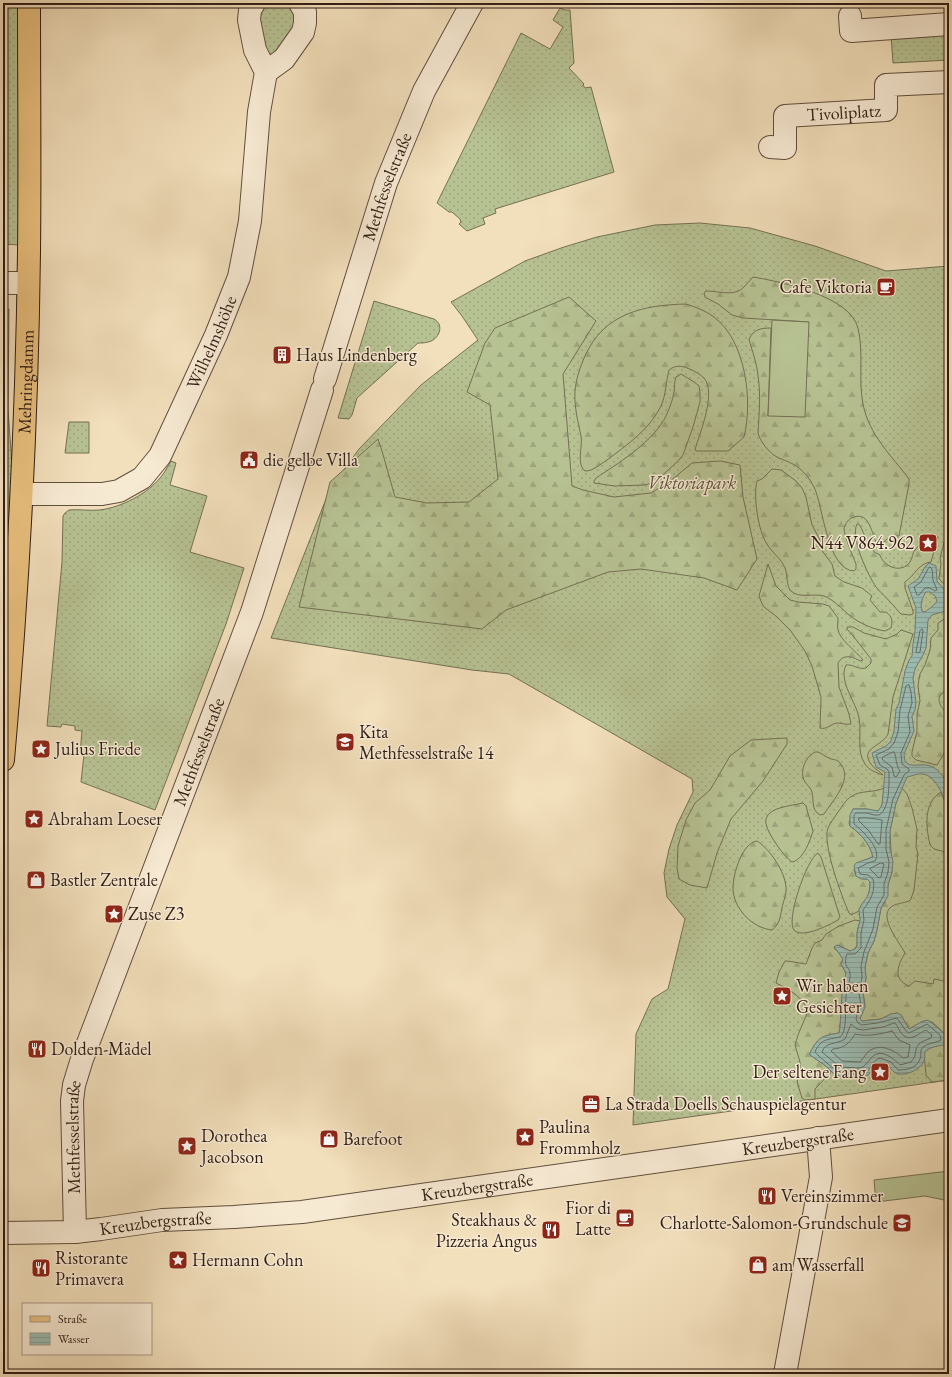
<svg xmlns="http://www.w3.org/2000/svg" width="952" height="1377" viewBox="0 0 952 1377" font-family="'EB Garamond',serif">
  <defs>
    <pattern id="grass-dots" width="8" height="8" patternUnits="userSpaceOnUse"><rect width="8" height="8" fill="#b7c293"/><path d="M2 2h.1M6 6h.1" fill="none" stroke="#9ea67e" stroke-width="1.8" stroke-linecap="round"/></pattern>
    <pattern id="forest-firs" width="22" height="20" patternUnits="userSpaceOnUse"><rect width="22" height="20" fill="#b7c293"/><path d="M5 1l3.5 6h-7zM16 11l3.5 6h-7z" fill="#9ea67e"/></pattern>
    <pattern id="water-rules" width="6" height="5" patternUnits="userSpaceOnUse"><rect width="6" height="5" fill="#9bbcb3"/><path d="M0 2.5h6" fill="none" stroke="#86a199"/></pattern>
  </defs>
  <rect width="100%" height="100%" fill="#f2dfbb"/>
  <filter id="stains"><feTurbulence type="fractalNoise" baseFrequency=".005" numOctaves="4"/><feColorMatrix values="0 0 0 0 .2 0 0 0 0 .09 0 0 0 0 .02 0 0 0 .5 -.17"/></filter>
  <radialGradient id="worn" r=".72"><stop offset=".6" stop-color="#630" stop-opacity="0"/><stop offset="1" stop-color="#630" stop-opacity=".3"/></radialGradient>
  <g fill="url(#grass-dots)" stroke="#747054">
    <polygon points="4,3 19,3 19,245 3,244"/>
    <polygon points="262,3 291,3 299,21 277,56 267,56 262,51 258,7"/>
    <polygon points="560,8 565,10 570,10 574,63 569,68 584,84 583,85 585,88 591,87 614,172 495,209 496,213 483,218 485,224 467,231 459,224 461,222 460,219 452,212 449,212 437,203 521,33 550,49 563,27 553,20"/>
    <polygon points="949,31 949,60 893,63 891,35"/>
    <polygon points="700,223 750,228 815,246 886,271 949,266 949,1080 633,1125 636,1034 652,999 668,989 685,919 667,897 664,873 669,849 677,825 693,792 692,779 509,674 472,670 271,638 330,489 359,449 421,385 478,340 462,316 451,302 525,261 564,247 597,237 655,225"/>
    <path d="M 374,301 L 434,319 C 445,325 439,340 428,342 C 425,343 421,343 418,343 L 357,398 L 352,415 L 349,419 L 338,418 Z"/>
    <polygon points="4,309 9,309 8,409 12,465 10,510 3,611"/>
    <polygon points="69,422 89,422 89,453 65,453"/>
    <path d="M 171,461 L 176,463 L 170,485 L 207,496 L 190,552 L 244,568 L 226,624 L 155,810 L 81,782 L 84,754 L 80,754 L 82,731 L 75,730 L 75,726 L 62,724 L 61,727 L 47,726 L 62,562 L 63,516 L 65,513 L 69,510 C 79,509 90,511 100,510 C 122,507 147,494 161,477 C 165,472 168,466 171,461 Z"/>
  </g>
  <g fill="url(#forest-firs)" stroke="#747054">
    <path d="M 753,277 C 782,282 850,296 858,328 C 864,353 858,379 863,404 C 869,435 891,455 909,479 L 909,484 L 899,536 C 894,536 888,537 884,542 L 876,542 C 871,531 869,510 851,518 C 848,520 845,524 844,528 C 844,536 853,556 856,564 L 856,569 L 854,571 C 827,570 823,505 814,487 C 810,479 805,473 799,468 C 793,463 786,461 779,458 C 771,455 760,442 758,433 C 759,414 761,395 758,376 C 757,363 752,351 749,339 C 754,329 761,328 771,328 L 768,416 L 809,322 L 743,318 L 732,315 L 718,304 L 705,297 L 704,293 L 706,291 C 718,291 735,297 744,287 C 747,284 750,280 753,277 Z"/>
    <polygon points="569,297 596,321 563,374 572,486 583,490 614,497 651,493 669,482 692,463 720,461 740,465 743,497 757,559 737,590 704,578 641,569 608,572 506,610 482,629 299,607 330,482 378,439 382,451 395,497 427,503 469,502 498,479 490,405 467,392 485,343 495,328"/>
    <path d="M 686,304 C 696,307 706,311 714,317 C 746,341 753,401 744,437 L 728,451 L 697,451 L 695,450 C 699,434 717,394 704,378 C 701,375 696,372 692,370 C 683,366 677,364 669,370 C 666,381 666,395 661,406 C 650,429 627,445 607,460 C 600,464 594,471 585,471 C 576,464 583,446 581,436 C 578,422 574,406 575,391 C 576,379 580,367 585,356 C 604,313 644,305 686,304 Z"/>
    <path d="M 681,374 L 694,382 L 699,386 L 700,393 L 700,402 L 693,427 L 683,455 L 678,461 L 655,482 L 645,485 L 615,486 L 594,483 L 594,481 L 596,478 C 619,463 654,441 666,416 C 669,409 673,400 674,392 C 675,387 674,382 676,377 Z"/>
    <path d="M 772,469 L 781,470 L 796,481 L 802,488 L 806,497 L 812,525 L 819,538 L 823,552 L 832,564 L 835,576 L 844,582 L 862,588 L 872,596 L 870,600 L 880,612 L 886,612 C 892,616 893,621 891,628 L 885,631 C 872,629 859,623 849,615 C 841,608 834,600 824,596 C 814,593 800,599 791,591 C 786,586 788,575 785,568 C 781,558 772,553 767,544 C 758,531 753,495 757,481 L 762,479 Z"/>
    <path d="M 857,524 L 859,524 C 866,535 867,550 880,555 C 884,567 901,574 910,562 C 913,558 912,553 915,550 C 920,543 928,539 936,536 L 938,537 L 931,562 C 919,563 915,575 905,582 L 905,588 L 913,611 L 913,614 L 910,615 L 901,614 C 897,611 895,606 891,603 C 886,597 881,593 876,587 C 868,575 850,538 857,524 Z"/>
    <polygon points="945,539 949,541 949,588 941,581 939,578 941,564 940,558"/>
    <path d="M 768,564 L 776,586 L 790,600 L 798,602 L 823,604 L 829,606 L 838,618 C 838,622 837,626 838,630 C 840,640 856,651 863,660 L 860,661 C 852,656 843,654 838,663 L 839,687 L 849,714 L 851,724 C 845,725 842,723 837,723 C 830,724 827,730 820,728 L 821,697 L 812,666 L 805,651 L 790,630 L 777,617 L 763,606 L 759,596 Z"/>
    <path d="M 949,616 L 949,689 C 933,695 939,707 949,715 L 949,743 L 943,755 L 937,765 L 916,760 L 912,756 L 912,752 L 917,731 L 917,714 L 920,701 L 918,686 L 919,679 L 920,674 L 925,665 L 930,650 L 931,638 L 938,630 L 938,623 Z"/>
    <path d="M 847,627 L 853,627 L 864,633 L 886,639 L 897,634 L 901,630 L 913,634 L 893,697 L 888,734 C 883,746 859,748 871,764 C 874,769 880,771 883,775 C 876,773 869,770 865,764 C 856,751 862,733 859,718 C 857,703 838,682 846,665 C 854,664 857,670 866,668 L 871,663 L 871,659 L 854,637 L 847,629 Z"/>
    <polygon points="787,738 787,744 763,781 731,819 717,853 707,888 690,885 679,879 677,868 678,846 686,820 695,803 710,790 730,756 751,740"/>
    <path d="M 815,752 L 818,752 C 822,753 825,757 829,758 C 832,760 835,759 838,761 C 855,776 835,798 826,811 L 824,814 L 820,815 C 811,810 814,801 812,792 C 811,788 808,786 805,782 C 799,772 805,757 815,752 Z"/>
    <path d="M 884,788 L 882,805 L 880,810 L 875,811 L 867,809 L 853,809 L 849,823 L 850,826 C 861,834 870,844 873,857 L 857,863 L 854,870 L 856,876 L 863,879 L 867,879 L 870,882 C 870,889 869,896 865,902 C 862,905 860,907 859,911 L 851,915 L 849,913 C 842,897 822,844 828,828 C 830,823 835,817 838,812 C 842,807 845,800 852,796 C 861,790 874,793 884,788 Z"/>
    <path d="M 902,788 L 907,794 L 912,808 L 917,829 L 916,847 L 918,854 L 914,890 L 911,899 L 909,901 C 904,903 894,904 891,907 C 878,917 900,943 905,953 C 898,965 892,979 909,986 L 915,981 L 933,984 L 934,979 L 949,982 L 949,1080 L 932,1082 L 926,1075 L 924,1053 C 930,1045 940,1047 947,1041 L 942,1031 L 932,1022 L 924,1021 L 909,1029 L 901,1015 L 891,1014 L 881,1019 L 862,1021 L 859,1019 L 865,1004 L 863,993 L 866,978 L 865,967 L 868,953 L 874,941 L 877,930 L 881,908 L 885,902 L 888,885 L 892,872 L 890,831 L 896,803 Z"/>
    <path d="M 941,792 L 949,812 L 949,853 L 934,849 L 930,845 C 926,827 923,803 941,792 Z"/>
    <path d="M 803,803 L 806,806 L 813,831 C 810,841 803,860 792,862 C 784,857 768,834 766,824 C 765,820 767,815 770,813 C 776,807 794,805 803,803 Z"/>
    <path d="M 757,841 C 770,849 785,872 786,887 C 787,895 783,901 782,908 C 780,917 780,924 772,930 C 752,928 733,908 733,888 C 733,874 742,843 757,841 Z"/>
    <path d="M 818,853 L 821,857 L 840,917 L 838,920 C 829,925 804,938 795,931 C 784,924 807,858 818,853 Z"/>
    <path d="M 855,920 L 860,921 C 859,925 857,930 857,935 C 857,942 859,949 850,951 L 838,945 L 834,948 L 839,953 L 843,959 L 841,963 L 842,966 L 846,973 L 846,977 L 843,986 L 840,1027 L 839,1033 C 822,1036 818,1037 810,1053 L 810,1055 L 826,1066 L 831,1072 L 815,1089 L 815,1099 L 805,1100 L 802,1098 L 797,1082 L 800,1072 L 800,1062 L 795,1045 L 798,1035 L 808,1011 C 802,996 790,990 776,983 L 779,972 L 785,961 L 787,961 L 806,964 L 812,948 L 815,943 L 822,940 L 826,934 L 839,926 Z"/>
  </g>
  <g fill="#b7c293" stroke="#747054">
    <polygon points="772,320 809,322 805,417 768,416"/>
    <polygon points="949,1171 949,1201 925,1196 876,1202 874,1180"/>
  </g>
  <path fill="url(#water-rules)" stroke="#717c74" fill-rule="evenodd" d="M 929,563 L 936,566 L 937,581 L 949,595 L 949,610 L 932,615 L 928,620 L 926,648 L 923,655 L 915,669 L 913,678 L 916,703 L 915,710 L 912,716 L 914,731 L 904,754 L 905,761 C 910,768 918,764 926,765 C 937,766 946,778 949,789 C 950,796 949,805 949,812 C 945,800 937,776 923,774 C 919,773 912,776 907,777 L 896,803 L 890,831 L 890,849 L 893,861 L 892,872 L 888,885 L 888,896 L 881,908 L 877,930 L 874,941 L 868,953 L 865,967 L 866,978 L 863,993 L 865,1007 L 860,1019 L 862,1021 L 881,1019 L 891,1014 L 898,1013 L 901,1015 L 909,1029 L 921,1022 L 928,1020 L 944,1033 L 947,1044 C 941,1046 933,1046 927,1050 C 923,1052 926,1057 924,1061 C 920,1070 908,1075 898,1074 C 892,1073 890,1064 880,1062 L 868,1075 L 859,1077 L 843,1077 L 834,1074 L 826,1066 L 810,1055 L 810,1053 C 818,1037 822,1036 839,1033 L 840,1027 L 842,994 L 846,973 L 841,964 L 843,960 L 839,953 L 834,947 L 837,945 L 850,951 L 855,949 L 857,946 L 857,933 L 860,920 L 859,909 C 866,897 870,897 870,882 L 867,879 L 861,879 L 856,876 L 854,866 L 856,863 L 873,857 C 870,844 861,834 850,826 L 850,815 L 853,809 L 867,809 L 878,811 L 882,805 L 885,772 L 876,767 L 872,753 L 886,746 L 891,741 L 894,731 L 896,709 L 899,703 L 905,671 L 909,660 L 912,656 L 913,644 L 915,631 L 916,608 L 908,586 L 918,579 L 925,567 ZM 926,592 L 930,592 L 935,596 L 937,601 L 934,605 L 925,612 L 922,611 C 920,604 922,598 926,592 Z"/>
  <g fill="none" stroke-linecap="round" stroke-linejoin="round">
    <g stroke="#666c64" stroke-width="1">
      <polygon points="930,567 932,569 933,580 937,590 935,591 930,588 925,588 919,595 917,595 914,587 921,582 928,569"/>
      <polygon points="922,629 923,631 920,652 918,653 916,652 920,631"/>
      <path d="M 909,685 L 911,692 L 912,703 L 908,716 L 910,732 L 901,753 L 902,764 L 909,769 L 909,771 L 904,775 L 893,799 L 886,830 L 886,849 L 889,862 L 888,872 L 884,884 L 884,895 L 877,907 L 873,929 L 864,952 L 861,966 L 862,977 L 859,993 L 861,1006 L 857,1014 L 856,1019 L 858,1023 L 862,1025 L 877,1023 L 897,1018 L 906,1031 L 909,1033 L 927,1024 L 940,1035 L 941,1040 C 936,1043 928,1043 923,1047 C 919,1051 922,1055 920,1059 C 917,1068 907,1070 898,1070 L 891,1062 L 880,1058 C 873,1060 873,1067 867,1071 C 861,1075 846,1074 839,1072 C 836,1071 817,1055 815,1052 C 822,1034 838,1041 842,1035 C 847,1028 845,1006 846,997 C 846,990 851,980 850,973 C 850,969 847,968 846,965 C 845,963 846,959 846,956 L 847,954 L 855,954 L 861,948 L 861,933 L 864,920 L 863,910 C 870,901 876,891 873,879 L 868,875 L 860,874 L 858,868 L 868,863 L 875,861 C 883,850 862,830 854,824 L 854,815 L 856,813 L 867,813 L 874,815 L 879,815 C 890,809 889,783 889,772 L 887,769 L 880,765 L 876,755 L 889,749 L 894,743 L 898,732 L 900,710 L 906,686 Z"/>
      <path d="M 894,752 C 897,757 895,764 900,771 L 896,777 L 894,776 L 892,767 L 884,761 L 882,759 L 883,757 Z"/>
      <path d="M 859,818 C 865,817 876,819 882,820 L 880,844 L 878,844 L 869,831 L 859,821 Z"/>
      <polygon points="881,863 884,864 881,877 879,878 870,869"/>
      <path d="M 895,1023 C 898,1026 899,1031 902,1034 C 910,1043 919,1033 926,1030 L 932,1035 L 931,1038 C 927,1040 922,1041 919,1044 C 913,1051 918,1055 911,1062 L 900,1065 C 893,1058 881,1048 872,1057 C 868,1061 867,1064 863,1067 L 859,1068 L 840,1067 L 822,1052 C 826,1041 836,1045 845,1039 L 851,1024 L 857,1029 L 863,1030 L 883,1027 Z"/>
      <path d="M 892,1031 L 899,1040 L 910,1045 L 908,1057 L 903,1058 C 894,1050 879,1042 868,1052 C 865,1055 863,1059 860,1062 L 842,1061 L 831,1051 L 833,1049 C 844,1048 849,1044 855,1034 C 867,1037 881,1034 892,1031 Z"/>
    </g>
    <g stroke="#614e3e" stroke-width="24">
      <g id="street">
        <polyline points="850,16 851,31 949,24"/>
        <polyline points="266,72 284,59 303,32 305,23 305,12 300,3"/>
        <path id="s1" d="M 770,147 L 785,148 L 785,116 L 886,110 L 886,85 L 949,82"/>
        <polyline points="3,283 28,283"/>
        <path id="s2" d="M 325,379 L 386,183 L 424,91 L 472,3"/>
        <path id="s3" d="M 22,494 L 102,494 L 119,491 L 142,478 L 160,456 L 216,335 L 239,277 L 250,221 L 259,112 L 266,72 L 255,50 L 249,20 L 250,10 L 254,3"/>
        <path id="s4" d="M 75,1232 L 72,1101 L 74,1085 L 82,1059 L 252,612 L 322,390"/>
        <path id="s5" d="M 3,1233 L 75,1232 L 101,1229 L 162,1220 L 234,1217 L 302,1212 L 949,1120"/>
        <polyline points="785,1374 821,1177 818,1138"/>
      </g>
    </g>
    <g stroke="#311d15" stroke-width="24">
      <g id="primary">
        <path id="s6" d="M 3,760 C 18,591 27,421 29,251 C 30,168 29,86 29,3"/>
      </g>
    </g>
    <use href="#street" stroke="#f7ead3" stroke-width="22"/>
    <use href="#primary" stroke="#e9c07e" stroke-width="22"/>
  </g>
  <defs>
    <g id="cafe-square" transform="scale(1)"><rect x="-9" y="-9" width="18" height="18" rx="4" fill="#8f2418" stroke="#f7ead3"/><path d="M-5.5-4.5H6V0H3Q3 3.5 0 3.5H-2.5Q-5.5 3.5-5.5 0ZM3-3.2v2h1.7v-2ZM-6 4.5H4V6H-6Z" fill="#fff"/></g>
    <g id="building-square" transform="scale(1)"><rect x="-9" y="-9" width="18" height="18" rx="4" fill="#8f2418" stroke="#f7ead3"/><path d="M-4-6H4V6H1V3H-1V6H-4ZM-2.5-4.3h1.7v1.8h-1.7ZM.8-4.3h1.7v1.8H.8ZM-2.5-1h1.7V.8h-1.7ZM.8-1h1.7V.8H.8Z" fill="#fff"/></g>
    <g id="civic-square" transform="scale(1)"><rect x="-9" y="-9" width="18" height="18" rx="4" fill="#8f2418" stroke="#f7ead3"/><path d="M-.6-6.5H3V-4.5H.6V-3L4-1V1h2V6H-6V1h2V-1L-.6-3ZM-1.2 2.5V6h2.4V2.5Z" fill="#fff"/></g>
    <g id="sight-square" transform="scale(1)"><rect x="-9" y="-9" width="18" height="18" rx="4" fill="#8f2418" stroke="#f7ead3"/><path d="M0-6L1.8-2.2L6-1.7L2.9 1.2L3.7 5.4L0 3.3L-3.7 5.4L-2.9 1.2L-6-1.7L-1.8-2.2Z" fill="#fff"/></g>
    <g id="school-square" transform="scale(1)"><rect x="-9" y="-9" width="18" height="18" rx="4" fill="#8f2418" stroke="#f7ead3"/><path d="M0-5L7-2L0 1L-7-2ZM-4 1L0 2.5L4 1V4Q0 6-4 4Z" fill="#fff"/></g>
    <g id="shop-square" transform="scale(1)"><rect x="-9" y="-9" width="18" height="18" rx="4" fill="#8f2418" stroke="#f7ead3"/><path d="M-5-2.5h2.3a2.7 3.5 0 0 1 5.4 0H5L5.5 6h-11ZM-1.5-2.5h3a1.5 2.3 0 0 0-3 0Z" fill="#fff"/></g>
    <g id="restaurant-square" transform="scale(1)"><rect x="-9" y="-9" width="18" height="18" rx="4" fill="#8f2418" stroke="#f7ead3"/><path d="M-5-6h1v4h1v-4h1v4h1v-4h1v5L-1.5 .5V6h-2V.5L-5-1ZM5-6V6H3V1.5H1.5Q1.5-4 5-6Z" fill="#fff"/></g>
    <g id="office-square" transform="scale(1)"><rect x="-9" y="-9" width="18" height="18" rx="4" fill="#8f2418" stroke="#f7ead3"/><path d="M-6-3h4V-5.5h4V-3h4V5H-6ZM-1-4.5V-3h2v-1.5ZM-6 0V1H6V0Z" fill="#fff"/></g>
  </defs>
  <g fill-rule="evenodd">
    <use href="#cafe-square" x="886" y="287"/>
    <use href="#building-square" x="282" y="355"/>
    <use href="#civic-square" x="249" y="460"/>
    <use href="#sight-square" x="928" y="543"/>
    <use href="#school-square" x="345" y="742"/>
    <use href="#sight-square" x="41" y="749"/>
    <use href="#sight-square" x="34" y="819"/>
    <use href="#shop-square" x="36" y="880"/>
    <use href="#sight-square" x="114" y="914"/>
    <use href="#sight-square" x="782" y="996"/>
    <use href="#restaurant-square" x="37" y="1049"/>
    <use href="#sight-square" x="880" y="1072"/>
    <use href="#office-square" x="591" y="1104"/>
    <use href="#sight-square" x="525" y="1137"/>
    <use href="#shop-square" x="329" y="1139"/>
    <use href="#sight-square" x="187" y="1146"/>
    <use href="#restaurant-square" x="767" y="1196"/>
    <use href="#cafe-square" x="625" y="1218"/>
    <use href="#school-square" x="902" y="1223"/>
    <use href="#restaurant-square" x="551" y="1230"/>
    <use href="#sight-square" x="178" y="1260"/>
    <use href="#shop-square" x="758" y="1265"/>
    <use href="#restaurant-square" x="41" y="1268"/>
  </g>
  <g text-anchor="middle" stroke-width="3" stroke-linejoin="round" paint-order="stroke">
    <g font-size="18" fill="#311d15" stroke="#f7ead3">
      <text dy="6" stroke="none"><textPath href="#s1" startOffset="106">Tivoliplatz</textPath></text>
      <text dy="6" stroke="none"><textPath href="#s2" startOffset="202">Methfesselstraße</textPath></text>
      <text dy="6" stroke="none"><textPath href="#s3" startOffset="277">Wilhelmshöhe</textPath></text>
      <text dy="6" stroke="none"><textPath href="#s6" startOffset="379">Mehringdamm</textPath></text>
      <text dy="6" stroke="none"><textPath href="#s4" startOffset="503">Methfesselstraße</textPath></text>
      <text dy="6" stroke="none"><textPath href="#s4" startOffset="95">Methfesselstraße</textPath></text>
      <text dy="6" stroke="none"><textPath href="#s5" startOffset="801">Kreuzbergstraße</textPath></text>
      <text dy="6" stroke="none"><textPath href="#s5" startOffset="477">Kreuzbergstraße</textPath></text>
      <text dy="6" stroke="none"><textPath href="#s5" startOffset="153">Kreuzbergstraße</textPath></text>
    </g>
    <g font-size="18" fill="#311d15" stroke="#f7ead3" text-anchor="start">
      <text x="872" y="293" text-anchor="end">Cafe Viktoria</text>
      <text x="296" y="361">Haus Lindenberg</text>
      <text x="263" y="466">die gelbe Villa</text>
      <text x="914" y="549" text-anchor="end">N44 V864.962</text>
      <text x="359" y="738">Kita<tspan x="359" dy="21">Methfesselstraße 14</tspan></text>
      <text x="55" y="755">Julius Friede</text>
      <text x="48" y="825">Abraham Loeser</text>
      <text x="50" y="886">Bastler Zentrale</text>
      <text x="128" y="920">Zuse Z3</text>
      <text x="796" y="992">Wir haben<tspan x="796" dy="21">Gesichter</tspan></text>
      <text x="51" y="1055">Dolden-Mädel</text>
      <text x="866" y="1078" text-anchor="end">Der seltene Fang</text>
      <text x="605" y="1110">La Strada Doells Schauspielagentur</text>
      <text x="539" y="1133">Paulina<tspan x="539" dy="21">Frommholz</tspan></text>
      <text x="201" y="1142">Dorothea<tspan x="201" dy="21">Jacobson</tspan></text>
      <text x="343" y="1145">Barefoot</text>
      <text x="781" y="1202">Vereinszimmer</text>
      <text x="611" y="1214" text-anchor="end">Fior di<tspan x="611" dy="21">Latte</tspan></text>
      <text x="537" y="1226" text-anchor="end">Steakhaus &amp;<tspan x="537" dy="21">Pizzeria Angus</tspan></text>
      <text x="888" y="1229" text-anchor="end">Charlotte-Salomon-Grundschule</text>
      <text x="55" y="1264">Ristorante<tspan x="55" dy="21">Primavera</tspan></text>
      <text x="192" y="1266">Hermann Cohn</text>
      <text x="772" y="1271">am Wasserfall</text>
    </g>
    <g font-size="18" font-style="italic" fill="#594f3b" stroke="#f7ead3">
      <text x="692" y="489">Viktoriapark</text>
    </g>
  </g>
  <rect width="952" height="1377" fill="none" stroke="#f2dfbb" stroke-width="16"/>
  <rect x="4" y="4" width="944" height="1369" fill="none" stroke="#311d15" stroke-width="2"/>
  <rect x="8" y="8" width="936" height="1361" fill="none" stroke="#311d15"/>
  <rect x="22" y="1303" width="130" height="52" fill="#f7ead3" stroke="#a89887"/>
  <rect x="30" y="1316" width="20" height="6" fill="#e9c07e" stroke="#a89887"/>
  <text x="58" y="1323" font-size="12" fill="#311d15">Straße</text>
  <rect x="30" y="1333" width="20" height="12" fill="url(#water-rules)" stroke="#a89887"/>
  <text x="58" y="1343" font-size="12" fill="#311d15">Wasser</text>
  <rect width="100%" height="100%" filter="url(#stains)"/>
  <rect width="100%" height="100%" fill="url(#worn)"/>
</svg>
